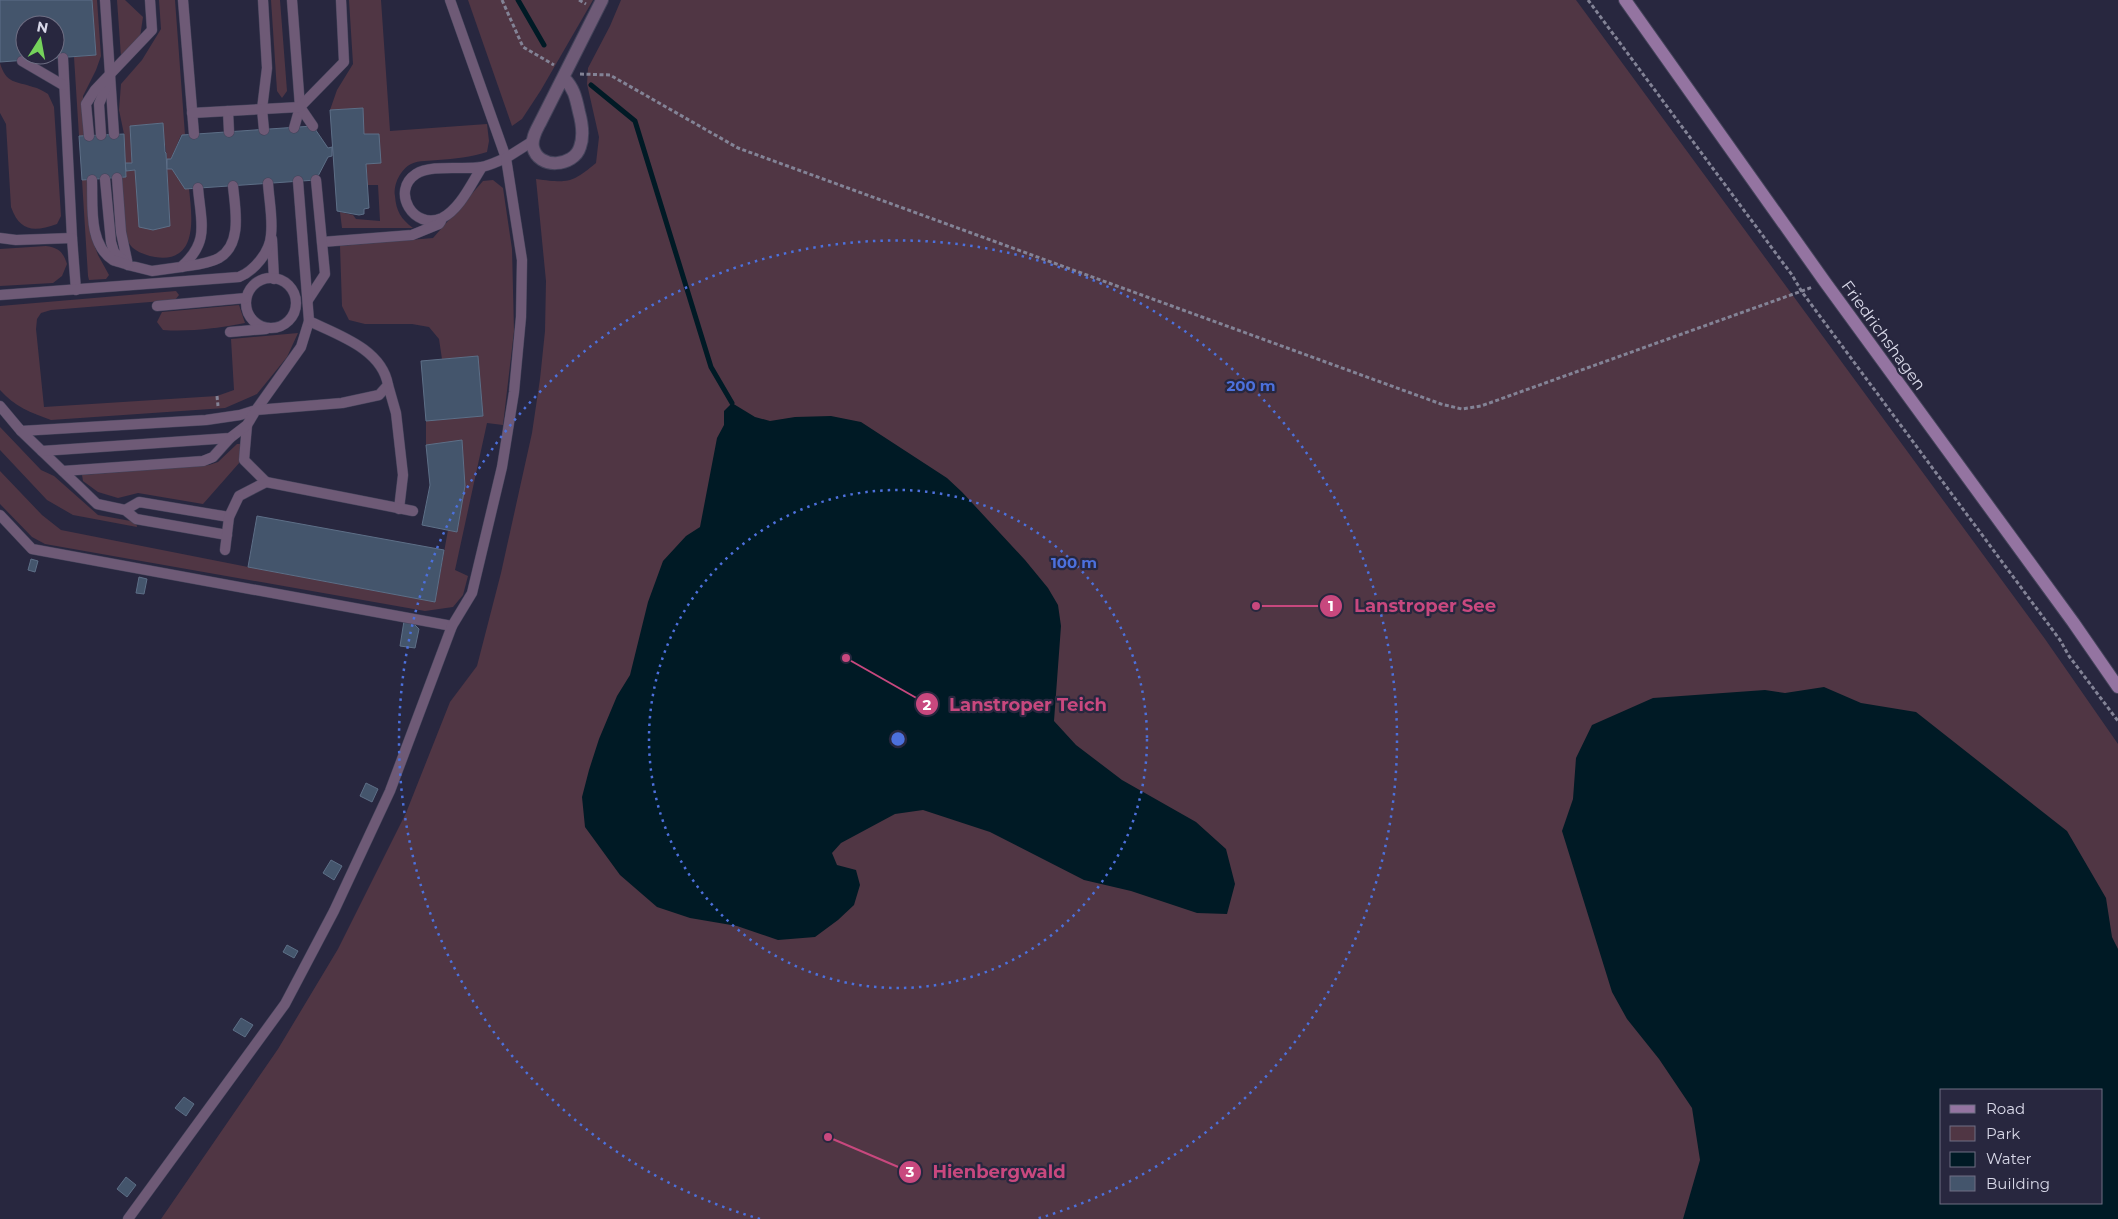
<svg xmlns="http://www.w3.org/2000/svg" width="2118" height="1219" viewBox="0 0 2118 1219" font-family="Montserrat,sans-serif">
  <rect width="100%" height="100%" fill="#28273f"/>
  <g fill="#503644" fill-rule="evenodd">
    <polygon points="92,0 97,0 101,56 96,70 83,96 86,136 79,136 74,57 96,55"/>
    <polygon points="117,0 125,0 143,17 140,37 121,57"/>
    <polygon points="159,0 175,0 185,135 181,135 171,159 167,159 162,123 130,126 132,163 125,163 124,134 119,110 121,84 142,60 161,29"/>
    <polygon points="271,0 280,0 287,91 282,98 277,91"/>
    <path d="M 349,0 L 381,0 L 390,131 L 487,124 L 489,141 L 487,152 C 471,157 455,159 438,160 C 430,161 419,160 411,164 C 401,169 393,184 395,196 C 396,211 401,219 413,228 L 342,228 L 340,212 L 353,215 L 356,219 L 380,221 L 378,185 L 368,185 L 366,164 L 379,134 L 364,134 L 362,108 L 330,110 L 337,90 L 353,64 Z"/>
    <polygon points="468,0 593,0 541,90 522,119 512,126"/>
    <path d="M 621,0 L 1576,0 L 2045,639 L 2118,744 L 2118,1219 L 161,1219 L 278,1049 L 338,949 L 406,813 L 450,702 L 477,666 L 501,573 L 532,433 L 540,379 L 545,331 L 546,281 L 536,179 C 567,183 571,184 596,163 L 599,137 L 587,84 L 588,68 L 610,26 ZM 1942,1090 L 2102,1090 L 2102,1203 L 1942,1203 Z"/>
    <path d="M 0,63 C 6,84 16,81 33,87 C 38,88 43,91 48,94 L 54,107 L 61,216 L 57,224 C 34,232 20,232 11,207 L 6,124 L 0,113 Z"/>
    <path d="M 167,169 L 172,169 L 185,189 L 189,189 C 192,216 199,264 155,257 C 148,256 136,252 131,246 C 121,233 122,194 121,178 L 126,177 L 126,171 L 135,170 L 139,226 L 153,230 L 170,225 Z"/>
    <polygon points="82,180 87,180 91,236 98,255 109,275 106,279 89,280 88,276"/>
    <polygon points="493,180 503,188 512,249 514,331 503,425 487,423 455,570 468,576 463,595 453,607 425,611 45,544 32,537 0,504 0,471 42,515 61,530 248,567 435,602 448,530 457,531 465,486 462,441 426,445 426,421 483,416 478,356 442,359 439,339 429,327 412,324 365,324 349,320 342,306 340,246 433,238 483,181"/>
    <path d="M 46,246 C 59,248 63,252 67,264 L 62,276 L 53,283 L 0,286 L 0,249 Z"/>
    <path d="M 176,291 L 179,295 L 175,300 L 51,310 L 41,313 L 37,319 L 36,329 L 44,407 L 217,396 L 234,390 L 231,339 L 298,333 L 287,357 L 257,394 L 225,408 L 51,420 C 31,413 14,406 0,390 L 0,306 Z"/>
    <path d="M 239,305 L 245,323 C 219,328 190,332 163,330 L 157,322 L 162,312 Z"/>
    <polygon points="0,427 41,470 54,476 98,515 136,522 137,527 73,515 47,500 0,450"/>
    <polygon points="237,444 241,444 240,462 203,504 138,493 118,498 98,492 83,481 82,475 209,465 218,462"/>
  </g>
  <g fill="#001a25" fill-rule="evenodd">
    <polygon points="732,403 755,417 770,421 795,417 831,416 861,422 947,478 962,492 1025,560 1048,588 1058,605 1061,626 1054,721 1076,745 1122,780 1196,822 1226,849 1235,884 1227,914 1197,913 1131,891 1084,880 990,832 923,810 895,814 841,843 832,853 837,865 856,870 860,885 854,905 838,920 815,937 778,940 737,926 690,918 657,907 620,875 585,827 582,797 589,770 599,739 617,696 630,675 648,602 663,561 686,536 700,527 717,438 724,425 724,411"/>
    <path d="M 1824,687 L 1861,703 L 1916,712 L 2067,831 L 2106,898 L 2112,937 L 2118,949 L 2118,1219 L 1683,1219 L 1700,1160 L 1692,1108 L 1659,1059 L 1627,1019 L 1612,992 L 1562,831 L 1573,799 L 1576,758 L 1592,725 L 1653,698 L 1765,690 L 1785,693 ZM 1942,1090 L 2102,1090 L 2102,1203 L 1942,1203 Z"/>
  </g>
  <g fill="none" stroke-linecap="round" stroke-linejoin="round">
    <g stroke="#001a25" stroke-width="5">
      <polyline points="518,0 544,45"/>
      <polyline points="591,85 635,121 711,367 732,403"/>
    </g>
  </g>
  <g fill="#44556c" stroke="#5d6f87" fill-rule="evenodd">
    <path d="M 0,0 L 92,0 L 96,55 L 0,62 ZM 25,25 L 55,25 L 55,55 L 25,55 Z"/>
    <polygon points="363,108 364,134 379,134 381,163 366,164 369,208 364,209 364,214 359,215 337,211 330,110"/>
    <polygon points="163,123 165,152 166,153 170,226 153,230 139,227 135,170 126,171 125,163 132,163 130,126"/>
    <polygon points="313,126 328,148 332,147 332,156 328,157 316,180 185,189 172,169 167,169 167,159 171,159 182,135"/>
    <polygon points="124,134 126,177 82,180 79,136"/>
    <polygon points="478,356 483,416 426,421 421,361"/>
    <polygon points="462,440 465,486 457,532 422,525 430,485 426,445"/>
    <polygon points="257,516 444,550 435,602 248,567"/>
    <polygon points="31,559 38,561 35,572 28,570"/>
    <polygon points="139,577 147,579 144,594 136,593"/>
    <polygon points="404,621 412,622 419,629 415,648 400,646"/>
    <polygon points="366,783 378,789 372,802 360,796"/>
    <polygon points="331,860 342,866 334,880 323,873"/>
    <polygon points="287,945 298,951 294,958 283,952"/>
    <polygon points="241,1018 253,1025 245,1037 233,1030"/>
    <polygon points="184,1097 194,1104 186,1116 175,1108"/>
    <polygon points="126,1177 136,1185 127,1197 117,1189"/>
  </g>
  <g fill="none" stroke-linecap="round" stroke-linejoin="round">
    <g stroke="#44435a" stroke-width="11">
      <g id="lane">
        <polyline points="105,0 114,134"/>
        <polyline points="183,0 194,134"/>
        <polyline points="263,0 267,68 262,109 264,130"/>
        <polyline points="292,0 300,107 294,128"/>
        <path d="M 450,0 L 506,158 C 498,161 489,166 481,167 C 463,170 431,164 416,174 C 390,191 414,231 442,218 C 460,209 471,184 482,167"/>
        <polyline points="63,58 72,238"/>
        <polyline points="22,61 63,85"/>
        <polyline points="300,107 313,126"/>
        <polyline points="228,111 229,132"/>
        <polyline points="192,113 300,107 344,62 341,0"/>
        <polyline points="101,135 99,104 110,77"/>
        <polyline points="89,136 86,104 95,90 152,30 150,0"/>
        <path d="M 117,178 L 121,232 L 128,265 L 152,271 L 181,267 C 210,242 201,223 198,188"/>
        <polyline points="105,179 111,242 114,252 124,261"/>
        <path d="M 92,180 C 93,205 88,244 113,260 C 117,262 124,263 128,265"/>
        <polyline points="0,238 16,240 72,238 76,290"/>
        <polyline points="272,239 274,279"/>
        <polyline points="322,242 412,235 439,224 441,221"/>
        <path d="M 182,267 C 194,265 208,264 219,258 C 243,244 235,208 233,186"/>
        <circle cx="271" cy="303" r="25"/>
        <path d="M 0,295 L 239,277 C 254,271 270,252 271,235 C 273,218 269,200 268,183"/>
        <polyline points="308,300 325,274 316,180"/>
        <polyline points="157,306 246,298"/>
        <polyline points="230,332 266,329"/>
        <polyline points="388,385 396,413 403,475 399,509"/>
        <polyline points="0,406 21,431 206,420 240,415 256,410 301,347 309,321 298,181"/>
        <polyline points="247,425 244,460 266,482"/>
        <polyline points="21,431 97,504 125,510 136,519 227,535"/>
        <path d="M 42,451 L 230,438 L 247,425 L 256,410 L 342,403 L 379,395 L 388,385 C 382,349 338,335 309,321"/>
        <polyline points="63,471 203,461 213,457 230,438"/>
        <polyline points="125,510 139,502 229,517"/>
        <polyline points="0,515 32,549 452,626"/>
        <polyline points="225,550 229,517 239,496 266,482 413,511"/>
        <polyline points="128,1219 285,1004 334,911 390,791 452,626 472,593 502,467 514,392 521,317 522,260 506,158 533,141"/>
      </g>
    </g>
    <g stroke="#44435a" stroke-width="14">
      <path id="street" d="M 564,78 C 574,88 576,98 579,112 C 582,123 584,136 580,147 C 574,167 538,170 533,147 C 531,138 537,129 541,121 L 602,0"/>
    </g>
    <g stroke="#44435a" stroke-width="14">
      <polyline id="secondary" points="1625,0 1825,282 2073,622 2118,687"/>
    </g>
    <g stroke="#838396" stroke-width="3" stroke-dasharray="4 2.5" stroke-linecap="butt">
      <polyline points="502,0 523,47 554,65"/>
      <polyline points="579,0 586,4"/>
      <polyline points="1588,0 1792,275 1802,292 2060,640 2069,656 2118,721"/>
      <polyline points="580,74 610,75 738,148 1441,404 1462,409 1481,406 1813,287"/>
      <polyline points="217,396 218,406"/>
    </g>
    <use href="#lane" stroke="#6e5a76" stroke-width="10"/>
    <use href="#street" stroke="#6e5a76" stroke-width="12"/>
    <use href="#secondary" stroke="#9474a1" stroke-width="12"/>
  </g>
  <g fill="none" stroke="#4c70dc" stroke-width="2.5" stroke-dasharray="2.5 5">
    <circle cx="898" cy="739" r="249"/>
    <path d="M760 1219A499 499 0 1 1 1036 1219"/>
  </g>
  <g text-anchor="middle" stroke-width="4.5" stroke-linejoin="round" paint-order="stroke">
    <g font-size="16" fill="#d8d8e8" stroke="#28273f">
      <text transform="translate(1884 335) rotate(54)" y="6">Friedrichshagen</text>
    </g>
  </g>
  <circle cx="898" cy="739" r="8" fill="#4c70dc" stroke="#28273f" stroke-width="2.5"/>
  <g font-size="15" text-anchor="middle" font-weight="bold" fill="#4c70dc" stroke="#28273f" stroke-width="4.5" stroke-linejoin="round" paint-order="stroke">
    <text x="1251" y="391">200 m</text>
    <text x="1074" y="568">100 m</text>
  </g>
  <path fill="none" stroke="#c8487e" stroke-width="2" d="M1256 606L1331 606M846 658L927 704M828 1137L910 1172"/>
  <g fill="#c8487e" stroke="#28273f" stroke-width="2">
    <circle cx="1256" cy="606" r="5"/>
    <circle cx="846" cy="658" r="5"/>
    <circle cx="828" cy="1137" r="5"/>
    <circle cx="1331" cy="606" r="12"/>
    <circle cx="927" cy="704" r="12"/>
    <circle cx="910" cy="1172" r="12"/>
  </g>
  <g font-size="15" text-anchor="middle" font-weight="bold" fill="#fff">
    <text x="1331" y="611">1</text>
    <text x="927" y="710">2</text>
    <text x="910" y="1177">3</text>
  </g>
  <g font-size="18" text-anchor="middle" font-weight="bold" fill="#c8487e" stroke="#28273f" stroke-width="4.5" stroke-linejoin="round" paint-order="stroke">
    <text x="1425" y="612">Lanstroper See</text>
    <text x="1028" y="711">Lanstroper Teich</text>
    <text x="999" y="1178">Hienbergwald</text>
  </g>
  <rect x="1940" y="1089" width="162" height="115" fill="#28273f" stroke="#6e6e83"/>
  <rect x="1950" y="1105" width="25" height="8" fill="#9474a1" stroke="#6e6e83"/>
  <text x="1986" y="1114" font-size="15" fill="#d8d8e8">Road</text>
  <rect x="1950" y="1126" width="25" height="15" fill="#503644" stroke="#6e6e83"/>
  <text x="1986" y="1139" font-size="15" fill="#d8d8e8">Park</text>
  <rect x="1950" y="1152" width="25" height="15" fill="#001a25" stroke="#6e6e83"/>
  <text x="1986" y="1164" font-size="15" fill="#d8d8e8">Water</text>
  <rect x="1950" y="1176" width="25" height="15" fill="#44556c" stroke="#6e6e83"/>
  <text x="1986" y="1189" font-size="15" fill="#d8d8e8">Building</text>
  <g transform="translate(40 40) rotate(11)"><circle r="24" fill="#28273f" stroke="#6e6e83"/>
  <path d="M0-4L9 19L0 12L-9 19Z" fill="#75d25b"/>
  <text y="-8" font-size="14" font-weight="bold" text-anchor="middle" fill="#d8d8e8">N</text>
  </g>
</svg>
